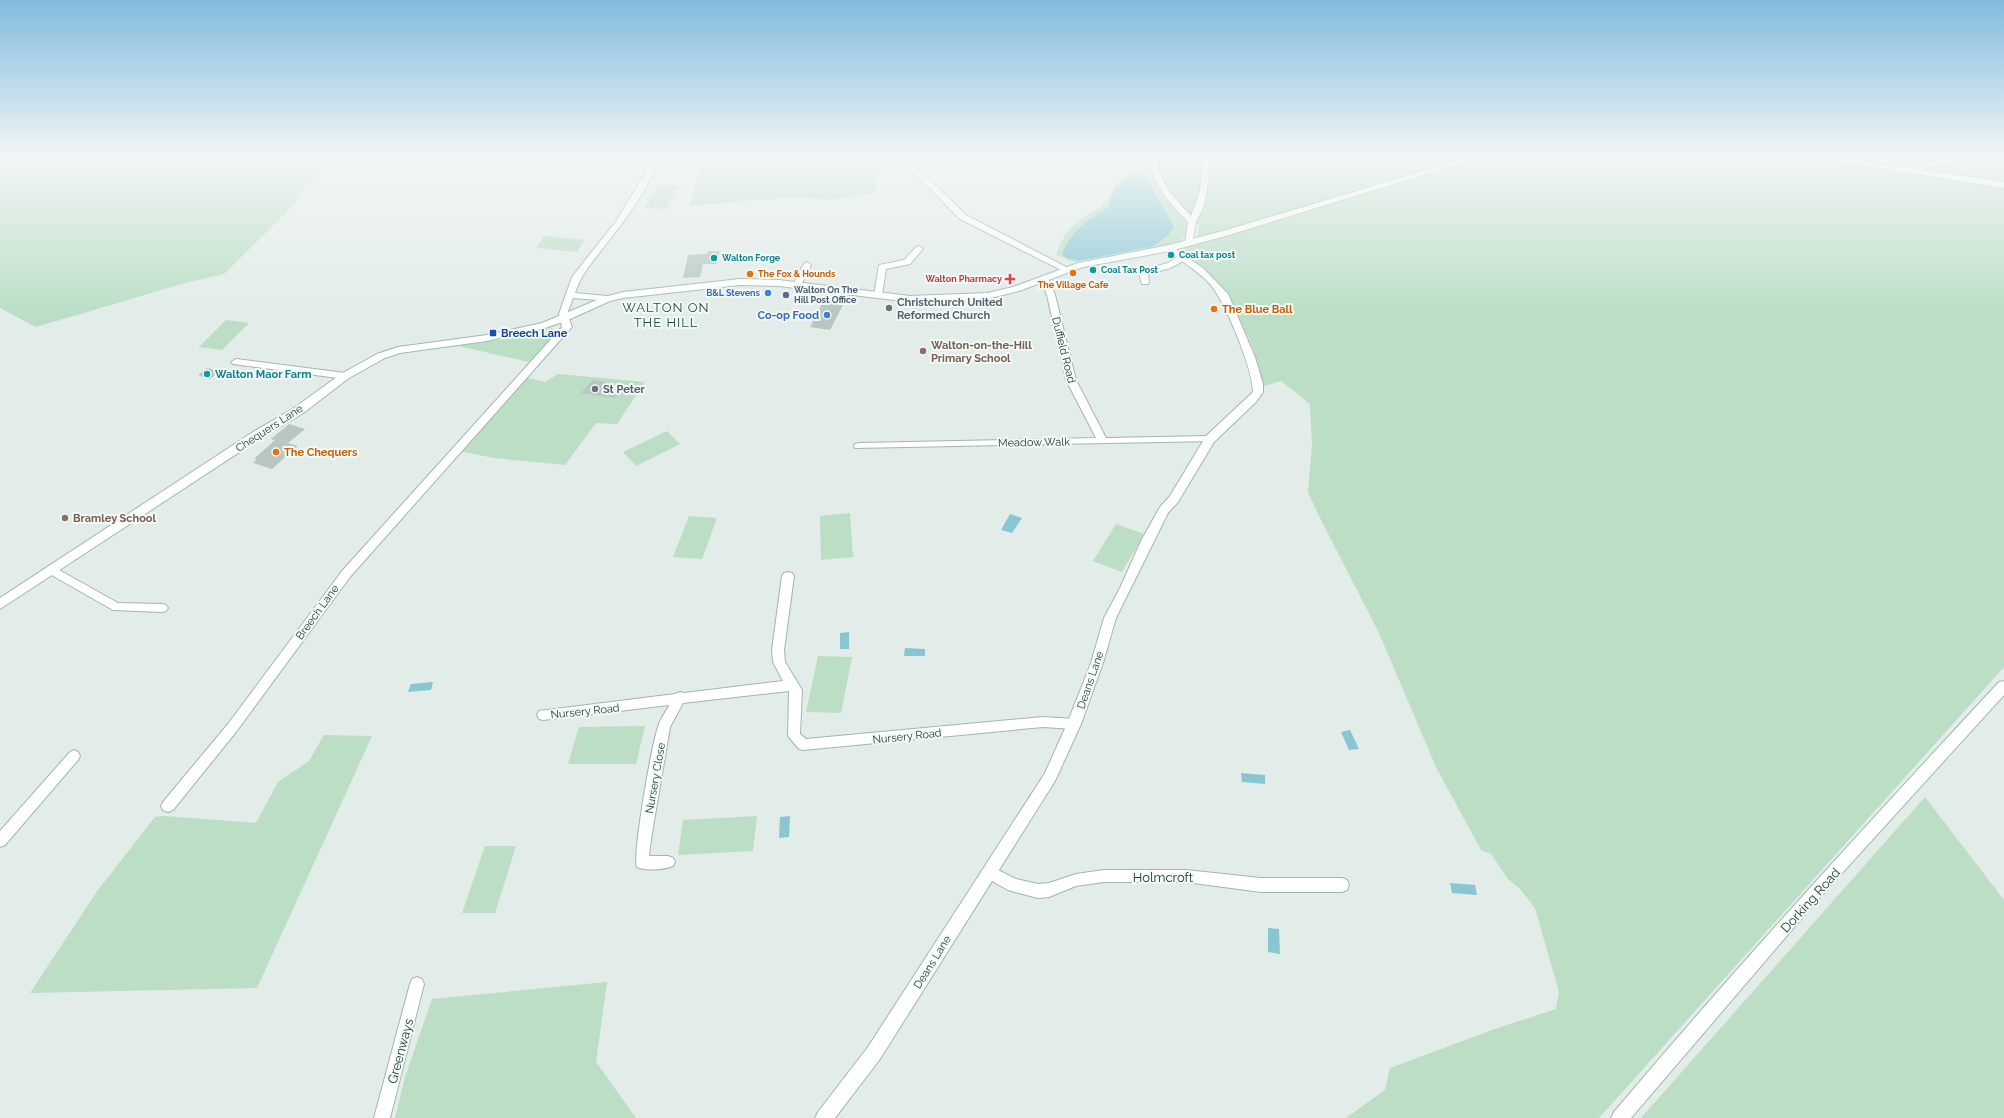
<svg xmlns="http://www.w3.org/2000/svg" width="2004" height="1118" viewBox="0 0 2004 1118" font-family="Raleway,sans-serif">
  <rect width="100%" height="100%" fill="#e2ece8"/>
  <g fill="#bbdec5">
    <polygon points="0,158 344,158 309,182 296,200 297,202 224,274 185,283 36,327 0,308"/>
    <polygon points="661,158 828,158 838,167 852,169 879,168 874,193 836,199 783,198 689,206 701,167 658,168"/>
    <path d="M 1155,158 L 1461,158 L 1197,238 L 1199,225 L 1179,212 L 1188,226 L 1185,237 L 1177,243 L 1075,262 L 1056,255 C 1064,233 1070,226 1090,213 C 1093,210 1098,209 1101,207 C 1113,197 1111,175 1135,174 C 1140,173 1144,173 1147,176 L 1155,169 Z"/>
    <path d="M 1485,158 L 1860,158 L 1871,164 L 1916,171 C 1940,156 1977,158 2004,158 L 2004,667 L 1599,1118 L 1346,1118 L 1385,1090 L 1390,1068 L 1492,1030 L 1556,1009 L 1559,992 L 1535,908 L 1521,890 L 1508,879 L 1491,854 L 1481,850 L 1436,767 L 1379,633 L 1318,514 L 1308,492 L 1312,445 L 1310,404 L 1281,381 L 1264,386 L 1254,350 L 1229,295 L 1216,280 L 1192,260 L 1181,254 L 1180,251 L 1185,247 Z"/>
    <polygon points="658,185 679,186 666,209 645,208"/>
    <polygon points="544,236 585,240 577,252 536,248"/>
    <polygon points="226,320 249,323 222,350 199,347"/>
    <polygon points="552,328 558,331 529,362 458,346 506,339"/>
    <polygon points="558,374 645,382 617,424 596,423 565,465 494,458 459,451 525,377 545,382"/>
    <polygon points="667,431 680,444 636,466 623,452"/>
    <polygon points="850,513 853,557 821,560 820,516"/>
    <polygon points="689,516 717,518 702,559 673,557"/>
    <polygon points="1116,524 1144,534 1122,572 1093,561"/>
    <polygon points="818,656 852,657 841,713 806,712"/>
    <polygon points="645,726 636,764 568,764 579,727"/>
    <polygon points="324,735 372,736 257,988 30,993 98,890 155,817 164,816 256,823 278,782 309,761"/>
    <polygon points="1925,797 2004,900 2004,1118 1641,1118"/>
    <polygon points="757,816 753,851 678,855 683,820"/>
    <polygon points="485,846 516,846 495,913 462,913"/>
    <polygon points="607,982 596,1062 636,1118 395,1118 405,1077 432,999"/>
  </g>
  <g fill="#89c6d2">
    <path d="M 1139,175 L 1145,176 L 1174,227 L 1168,235 L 1154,246 L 1078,261 L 1066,258 L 1062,254 C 1074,227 1086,222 1109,207 C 1110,192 1123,177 1139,175 Z"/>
    <polygon points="1010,514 1022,518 1012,533 1001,530"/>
    <polygon points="849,632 849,649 840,649 840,633"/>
    <polygon points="905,648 925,649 925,656 904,656"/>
    <polygon points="433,682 431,690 408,692 411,684"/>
    <polygon points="1350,730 1359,749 1349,750 1341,732"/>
    <polygon points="1241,773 1265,775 1265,784 1242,782"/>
    <polygon points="790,816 789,837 779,838 780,817"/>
    <polygon points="1450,883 1475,885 1477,895 1452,893"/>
    <polygon points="1268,928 1279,929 1280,954 1268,952"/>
  </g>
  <g fill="#b7c7c1">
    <polygon points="708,251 720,251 716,264 703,264 700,277 683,278 688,255 707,254"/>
    <polygon points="824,300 844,303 830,330 810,327"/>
    <polygon points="207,368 220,371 210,379 198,375"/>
    <polygon points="593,380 609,383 606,387 621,390 615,398 581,393"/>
    <polygon points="289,424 305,429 288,443 298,446 272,469 253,463 256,460 255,458 275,440 271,439"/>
  </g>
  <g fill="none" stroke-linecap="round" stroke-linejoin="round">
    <g stroke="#a5b4af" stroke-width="2">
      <g id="minor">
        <path d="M 650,158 L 658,158 C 651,187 623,223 604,247 C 592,262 581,275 575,293 L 607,296 L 611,299 L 610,301 L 573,298 L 567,314 L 572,327 L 570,329 L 350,577 L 236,732 L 173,810 L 168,812 L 163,810 L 161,806 L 163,802 L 228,724 L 342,571 L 562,327 L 559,314 L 572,277 L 617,220 L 647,170 Z"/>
        <polygon points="899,158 907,158 966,215 1070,269 1066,272 1063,271 960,219"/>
        <path d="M 1148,158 L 1156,158 C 1161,184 1173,197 1191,216 L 1200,191 L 1202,158 L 1210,158 L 1207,191 L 1203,208 L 1196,222 L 1192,245 L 1189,245 L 1185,243 L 1188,222 C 1170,203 1152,185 1148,158 Z"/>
        <polygon points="919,246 923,249 910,264 886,269 882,295 878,298 875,297 874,295 879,265 904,260 916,247"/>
        <path d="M 1181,255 L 1185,258 C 1176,269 1161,270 1148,274 L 1149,282 L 1148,284 L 1142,284 L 1139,274 L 1142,270 L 1168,263 Z"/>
        <polygon points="807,262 811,265 801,285 797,288 794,287 793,285 803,265"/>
        <polygon points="1044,275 1048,278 1055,295 1076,380 1106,438 1210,436 1214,437 1215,439 1214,441 855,448 854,446 855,444 859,443 1096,438 1066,380 1047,295 1040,278"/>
        <polygon points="236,359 345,373 350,376 345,379 233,364 231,362"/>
        <polygon points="52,566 118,603 162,604 166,605 168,608 166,611 162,612 113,610 48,573 46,570 48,567"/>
        <path d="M 788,572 L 792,573 L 794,576 L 784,650 L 785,662 L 802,690 L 800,734 L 806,739 L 1043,717 L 1074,719 L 1078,720 L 1080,724 L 1078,728 L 1074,729 L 1043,727 L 803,750 L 799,749 L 788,736 L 789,691 L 683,703 L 670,727 L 651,839 L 649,856 L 668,856 L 673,858 L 675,862 L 673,866 C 663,870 647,871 637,867 C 632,857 652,743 658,727 C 660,719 666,712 669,705 L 543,720 L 539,719 L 537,715 L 539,711 L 675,694 L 680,692 L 684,693 L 783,681 L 773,662 L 772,650 L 782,576 L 784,573 Z"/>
        <polygon points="74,750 78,752 80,756 78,760 5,845 0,847 0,831 70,752"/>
        <polygon points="990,866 1016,879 1038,884 1049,883 1076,874 1104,870 1186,870 1261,878 1342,878 1347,880 1349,885 1347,890 1342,892 1261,892 1186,882 1104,882 1076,886 1049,897 1038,898 1008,890 985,877 983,872 985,867"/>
        <polygon points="417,977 422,979 424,984 390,1118 374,1118 410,984 412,979"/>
      </g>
    </g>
    <g stroke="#a5b4af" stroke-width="2">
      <g id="tertiary">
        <polygon points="1953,158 1968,158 1964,160 1927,168 1916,174 1912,171 1921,164"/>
        <path d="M 1170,245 L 1204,269 L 1228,294 L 1255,357 L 1263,384 L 1263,392 L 1256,402 L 1214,442 L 1178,502 L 1168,513 L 1116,618 L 1103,663 L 1081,724 L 1055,781 L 880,1059 L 835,1118 L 815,1118 L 818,1112 L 868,1047 L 1045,773 L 1067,724 L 1091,663 L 1104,618 L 1120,588 L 1141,541 L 1160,507 L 1170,496 L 1206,436 L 1253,392 C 1253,369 1225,301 1210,284 C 1198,271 1181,261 1167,250 L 1167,246 Z"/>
      </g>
    </g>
    <g stroke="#a0b8b0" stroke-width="2">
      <g id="secondary">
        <polygon points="1466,158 1478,158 1229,235 1170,251 1083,267 1019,291 987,299 910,302 779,286 740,285 623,298 610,301 568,320 545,328 487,341 400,353 385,358 349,378 302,414 261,438 0,609 0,598 253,432 294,408 341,374 377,354 398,347 487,335 542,323 604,297 623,292 740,279 779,280 910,296 987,293 1013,287 1078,263 1169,245 1223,231"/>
        <polygon points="1823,158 1841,158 2004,182 2004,188 1827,160"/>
        <path d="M 2004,681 L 2004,695 L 1814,904 L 1631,1118 L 1611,1118 L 1614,1112 C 1738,965 1868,823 1999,682 Z"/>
      </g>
    </g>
    <use href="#minor" fill="#fff" fill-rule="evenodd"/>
    <use href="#tertiary" fill="#fff" fill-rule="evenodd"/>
    <use href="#secondary" fill="#fff" fill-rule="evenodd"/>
  </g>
  <linearGradient id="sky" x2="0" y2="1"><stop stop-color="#82bbdf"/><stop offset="0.5" stop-color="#f2f6f5"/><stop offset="1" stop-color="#f2f6f5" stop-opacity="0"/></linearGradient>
  <rect width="2004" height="314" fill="url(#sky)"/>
  <g fill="#0f9aa8" stroke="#f3f9f6" stroke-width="1.5">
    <circle cx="1171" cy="255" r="4"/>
    <circle cx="714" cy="258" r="4"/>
    <circle cx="1093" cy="270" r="4"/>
    <circle cx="207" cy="374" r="4"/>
  </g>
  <g fill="#e8710a" stroke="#f3f9f6" stroke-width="1.5">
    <circle cx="1073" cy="273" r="4"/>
    <circle cx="750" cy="274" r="4"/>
    <circle cx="1214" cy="309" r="4"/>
    <circle cx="276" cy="452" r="4"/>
  </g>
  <path fill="#e0444e" stroke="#f3f9f6" stroke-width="1.5" d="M1008 273h4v4h4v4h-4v4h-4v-4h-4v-4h4z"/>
  <g fill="#3f7fe0" stroke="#f3f9f6" stroke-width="1.5">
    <circle cx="768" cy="293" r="4"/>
    <circle cx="827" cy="315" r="4"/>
  </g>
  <circle fill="#5c6f8a" stroke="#f3f9f6" stroke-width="1.5" cx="786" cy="295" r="4"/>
  <g fill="#6b7280" stroke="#f3f9f6" stroke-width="1.5">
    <circle cx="889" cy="308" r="4"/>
    <circle cx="595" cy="389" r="4"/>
  </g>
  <rect fill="#1a4fb4" stroke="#f3f9f6" stroke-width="1.5" x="489" y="329" width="8" height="8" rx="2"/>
  <g fill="#8d6e63" stroke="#f3f9f6" stroke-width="1.5">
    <circle cx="923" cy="351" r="4"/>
    <circle cx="65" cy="518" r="4"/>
  </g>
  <g text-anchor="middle" stroke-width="4" stroke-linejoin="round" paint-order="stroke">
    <g font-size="9" font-weight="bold" fill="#0d838f" stroke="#f3f9f6" text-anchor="start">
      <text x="1179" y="258">Coal tax post</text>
      <text x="722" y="261">Walton Forge</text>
      <text x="1101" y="273">Coal Tax Post</text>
    </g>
    <g font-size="9" font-weight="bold" fill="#c56008" stroke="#f3f9f6" text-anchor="start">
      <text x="758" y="277">The Fox &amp; Hounds</text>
      <text x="1073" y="288" text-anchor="middle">The Village Cafe</text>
    </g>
    <g font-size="9" font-weight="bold" fill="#be3a42" stroke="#f3f9f6" text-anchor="end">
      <text x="1002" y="282">Walton Pharmacy</text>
    </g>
    <g font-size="9" font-weight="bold" fill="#4e5e75" stroke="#f3f9f6" text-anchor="start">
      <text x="794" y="293">Walton On The<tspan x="794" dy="10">Hill Post Office</tspan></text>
    </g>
    <g font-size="9" font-weight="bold" fill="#366cbe" stroke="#f3f9f6" text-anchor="end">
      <text x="760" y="296">B&amp;L Stevens</text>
    </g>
    <g font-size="11" font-weight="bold" fill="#5b616d" stroke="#f3f9f6" text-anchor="start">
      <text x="897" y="306">Christchurch United<tspan x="897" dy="13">Reformed Church</tspan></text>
      <text x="603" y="393">St Peter</text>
    </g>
    <g font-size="11" font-weight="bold" fill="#c56008" stroke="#f3f9f6" text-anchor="start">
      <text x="1222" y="313">The Blue Ball</text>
      <text x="284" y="456">The Chequers</text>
    </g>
    <g font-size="11" font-weight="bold" fill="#366cbe" stroke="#f3f9f6" text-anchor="end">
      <text x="819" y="319">Co-op Food</text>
    </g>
    <g font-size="11" font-weight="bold" fill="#164399" stroke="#f3f9f6" text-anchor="start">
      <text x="501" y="337">Breech Lane</text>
    </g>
    <g font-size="11" font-weight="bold" fill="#785e54" stroke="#f3f9f6" text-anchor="start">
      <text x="931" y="349">Walton-on-the-Hill<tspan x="931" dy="13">Primary School</tspan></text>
      <text x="73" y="522">Bramley School</text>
    </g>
    <g font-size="11" fill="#223e37" stroke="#f3f9f6">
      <text transform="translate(1064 350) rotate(76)" y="4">Duffield Road</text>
      <text transform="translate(269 428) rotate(-33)" y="4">Chequers Lane</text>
      <text transform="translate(1034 442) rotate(-1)" y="4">Meadow Walk</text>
      <text transform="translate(317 612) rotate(-54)" y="4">Breech Lane</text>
      <text transform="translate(1090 680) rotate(-71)" y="4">Deans Lane</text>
      <text transform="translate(585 711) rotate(-6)" y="4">Nursery Road</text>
      <text transform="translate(907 736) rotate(-6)" y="4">Nursery Road</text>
      <text transform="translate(655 778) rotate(-80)" y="4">Nursery Close</text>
      <text transform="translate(932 962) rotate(-58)" y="4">Deans Lane</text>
    </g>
    <g font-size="11" font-weight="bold" fill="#0d838f" stroke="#f3f9f6" text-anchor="start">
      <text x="215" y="378">Walton Maor Farm</text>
    </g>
    <g font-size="13" letter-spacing="1" fill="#1d5045" stroke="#f3f9f6">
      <text x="666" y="312">WALTON ON<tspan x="666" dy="15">THE HILL</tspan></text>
    </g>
    <g font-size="13" fill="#223e37" stroke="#f3f9f6">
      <text x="1163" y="882">Holmcroft</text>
      <text transform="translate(1810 900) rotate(-48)" y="5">Dorking Road</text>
      <text transform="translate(400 1051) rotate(-75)" y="5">Greenways</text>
    </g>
  </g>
</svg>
